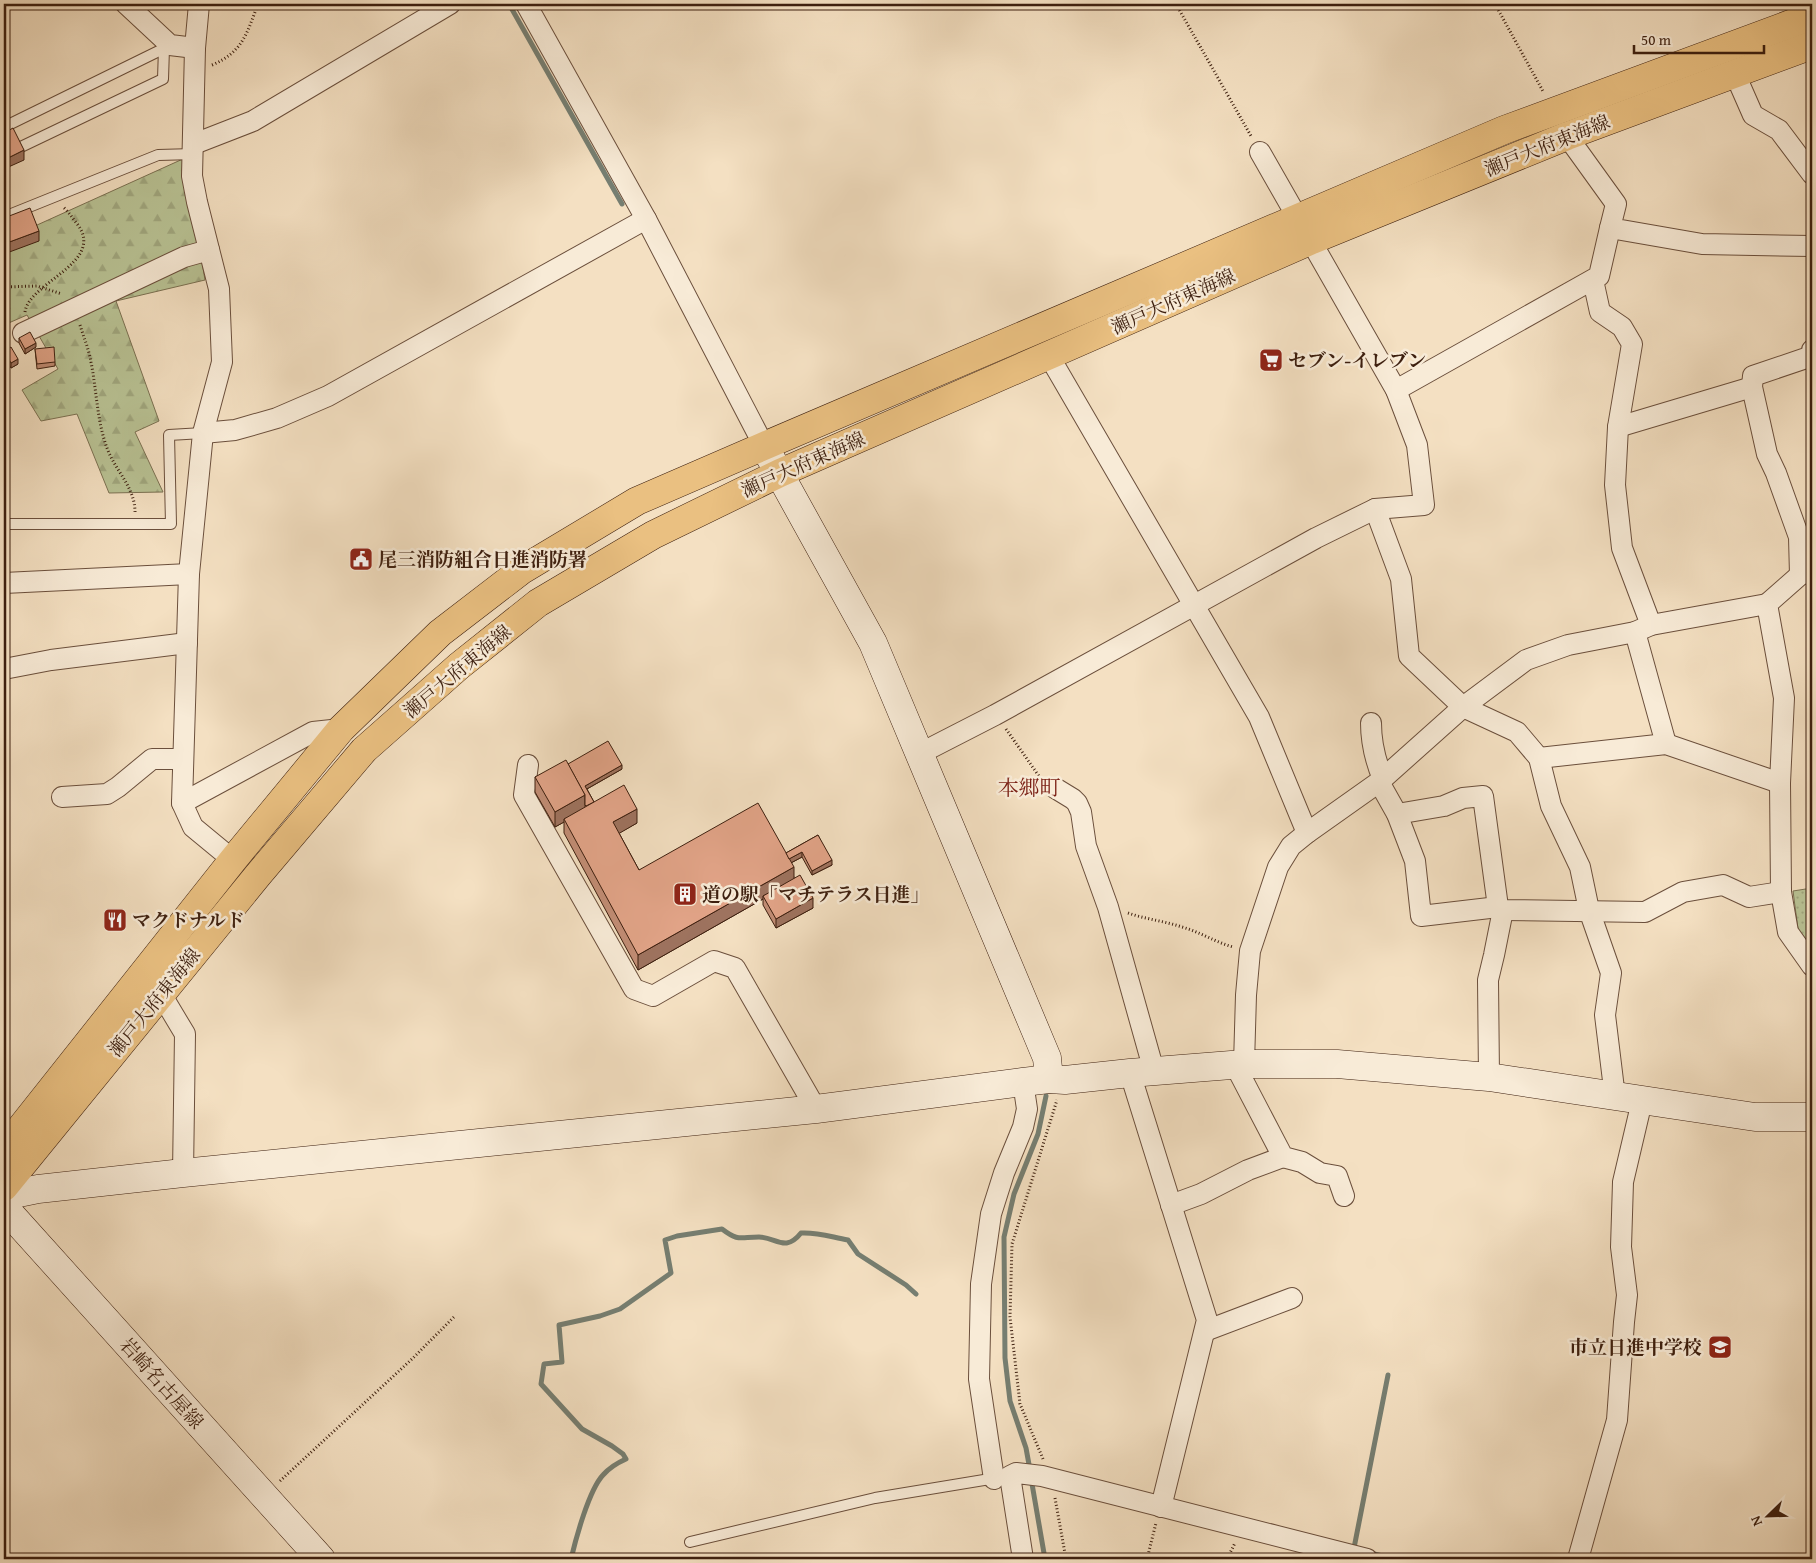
<svg xmlns="http://www.w3.org/2000/svg" width="1816" height="1563" viewBox="0 0 1816 1563" font-family="'Gentium Book Plus','Noto Serif JP',serif">
  <defs>
    <pattern id="forest-firs" width="22" height="20" patternUnits="userSpaceOnUse" patternTransform="scale(1.25)"><rect width="22" height="20" fill="#b9c395"/><path d="M5 1l3.5 6h-7zM16 11l3.5 6h-7z" fill="#a0a77f"/></pattern>
    <pattern id="park-dots" width="8" height="8" patternUnits="userSpaceOnUse" patternTransform="scale(1.25)"><rect width="8" height="8" fill="#b9c395"/><path d="M2 2h.1M6 6h.1" fill="none" stroke="#a0a77f" stroke-width="1.8" stroke-linecap="round"/></pattern>
  </defs>
  <rect width="100%" height="100%" fill="#f4e0c2"/>
  <filter id="stains"><feTurbulence type="fractalNoise" baseFrequency=".004" numOctaves="4"/><feColorMatrix values="0 0 0 0 .2 0 0 0 0 .09 0 0 0 0 .02 0 0 0 .5 -.17"/></filter>
  <radialGradient id="worn" r=".72"><stop offset=".6" stop-color="#630" stop-opacity="0"/><stop offset="1" stop-color="#630" stop-opacity=".3"/></radialGradient>
  <polygon fill="url(#forest-firs)" stroke="#7b7152" points="185,158 205,280 116,301 159,421 135,432 163,492 109,493 77,414 41,421 22,390 58,369 27,315 4,325 4,240"/>
  <polygon fill="url(#park-dots)" stroke="#7b7152" points="1812,888 1812,951 1798,929 1793,891"/>
  <g fill="none" stroke-linecap="round" stroke-linejoin="round">
    <g stroke="#767e71" stroke-width="5">
      <polyline points="509,4 622,204"/>
      <polyline points="1030,1470 1026,1448 1010,1401 1005,1358 1004,1237 1014,1194 1038,1134 1046,1096"/>
      <polyline points="1031,1478 1045,1559"/>
      <polyline points="1354,1548 1388,1375"/>
      <polyline points="1370,1553 1395,1559"/>
      <path d="M 571,1559 C 576,1538 589,1490 603,1475 C 610,1467 617,1463 626,1459 L 623,1454 L 612,1446 L 582,1429 L 541,1384 L 544,1364 L 562,1362 L 559,1325 L 600,1316 L 620,1309 L 671,1273 L 665,1240 L 677,1236 L 722,1229 C 739,1242 740,1237 759,1237 C 776,1237 785,1253 801,1233 C 818,1232 831,1237 848,1240 L 858,1254 L 906,1285 L 916,1294"/>
    </g>
    <g stroke="#6b4f3c" stroke-width="12">
      <g id="lane">
        <polyline points="4,127 167,47"/>
        <polyline points="4,155 163,79 164,48"/>
        <polyline points="4,217 158,155 194,154"/>
        <polyline points="4,524 171,524 169,435 203,433"/>
        <polyline points="690,1542 875,1498 996,1478"/>
      </g>
    </g>
    <g stroke="#6b4f3c" stroke-width="22">
      <g id="street">
        <polyline points="126,4 170,45 195,48"/>
        <polyline points="199,4 195,48 192,176 197,202 219,289 222,362 203,433 189,574 182,803 193,827 233,860"/>
        <polyline points="526,4 646,219 764,446"/>
        <polyline points="1735,74 1753,115 1779,130 1812,174"/>
        <polyline points="1567,136 1616,204 1610,228 1702,244 1812,246"/>
        <polyline points="194,144 253,121 450,4"/>
        <polyline points="1593,280 1600,312 1622,327 1632,344 1618,427 1615,485 1622,548 1651,625"/>
        <polyline points="23,333 184,257 209,250"/>
        <polyline points="1049,356 1259,717 1307,833"/>
        <polyline points="1396,390 1599,276 1610,228"/>
        <polyline points="1618,427 1752,387"/>
        <polyline points="203,433 235,430 277,418 328,396 646,219"/>
        <polyline points="1375,509 1401,579 1409,656 1463,707 1517,732 1539,758 1551,806 1580,867 1589,910 1611,973 1605,1015 1615,1097"/>
        <polyline points="1812,570 1800,575 1767,604 1784,698 1780,783 1781,892 1788,932 1812,966"/>
        <polyline points="1800,575 1799,537 1776,473 1767,454 1752,387 1753,376 1812,356 1812,350"/>
        <polyline points="4,583 189,574"/>
        <polyline points="1635,632 1666,744"/>
        <polyline points="4,669 51,660 187,643"/>
        <path d="M 1371,723 C 1371,743 1375,760 1383,779"/>
        <polyline points="919,754 995,715 1316,538 1375,509 1424,505 1417,445 1396,390 1260,152"/>
        <polyline points="1539,758 1666,744 1780,783"/>
        <polyline points="528,765 524,795 634,989 653,996 714,961 735,968 816,1109"/>
        <polyline points="1379,782 1397,814 1415,861 1421,916 1498,907 1503,910 1645,912 1683,892 1723,885 1749,897 1781,892"/>
        <polyline points="1055,788 1073,799 1077,803 1081,812 1086,846 1108,907 1154,1071"/>
        <polyline points="62,797 107,794 118,787 152,759 183,759"/>
        <polyline points="182,803 313,732 341,729"/>
        <polyline points="1397,814 1444,806 1463,798 1483,796 1498,907"/>
        <polyline points="161,994 185,1034 183,1173"/>
        <polyline points="1244,1064 1246,995 1250,951 1278,867 1291,846 1307,833 1379,782 1463,707 1526,660 1568,645 1635,632 1651,625 1767,604"/>
        <polyline points="1235,1065 1283,1157 1302,1162 1320,1173 1337,1176 1344,1196"/>
        <polyline points="1130,1073 1207,1320 1161,1507"/>
        <polyline points="1489,1077 1488,980 1494,955 1503,910"/>
        <polyline points="1171,1205 1201,1194 1248,1170 1283,1157"/>
        <polyline points="1205,1331 1292,1298"/>
        <polyline points="994,1479 979,1379 981,1284 991,1214 1004,1173 1023,1127 1027,1109 1023,1082"/>
        <polyline points="1023,1559 1010,1476 1016,1473 1042,1476 1367,1559"/>
        <polyline points="1578,1559 1617,1420 1624,1322 1627,1295 1621,1247 1623,1182 1642,1101"/>
      </g>
    </g>
    <g stroke="#3d1f0f" stroke-width="29">
      <g id="secondary">
        <polyline points="764,446 873,643 1047,1058 1049,1079"/>
        <polyline points="4,1196 38,1189 183,1173 816,1109 1023,1082 1049,1079 1065,1080 1130,1073 1244,1064 1337,1064 1489,1077 1755,1117 1812,1117"/>
        <polyline points="4,1207 321,1559"/>
      </g>
    </g>
    <g stroke="#3d1f0f" stroke-width="29">
      <g id="primary">
        <polyline points="4,1149 233,860 341,729 440,633 522,570 637,501 764,446 1504,130 1812,16"/>
        <polyline points="4,1187 258,875 364,750 459,666 538,603 653,535 780,473 1312,240 1567,136 1812,45"/>
      </g>
    </g>
    <g stroke="#3d1f0f" stroke-width="3" stroke-dasharray="1 2.5" stroke-linecap="butt">
      <polyline points="1176,4 1251,136"/>
      <polyline points="1495,4 1544,93"/>
      <path d="M 212,65 C 243,52 247,33 258,4"/>
      <polyline points="4,287 37,286 62,294"/>
      <path d="M 25,312 C 29,282 105,263 78,225 C 73,219 69,212 63,207"/>
      <path d="M 80,325 C 84,338 89,350 91,362 C 97,392 97,425 109,453 C 118,473 135,489 135,512"/>
      <polyline points="1006,729 1041,779"/>
      <path d="M 1128,913 C 1145,919 1164,921 1182,927 C 1200,932 1215,942 1233,947"/>
      <polyline points="1043,1459 1020,1404 1010,1317 1012,1244 1057,1100"/>
      <polyline points="280,1481 413,1358 454,1317"/>
      <polyline points="1055,1498 1066,1559"/>
      <polyline points="1147,1559 1156,1523"/>
      <polyline points="1224,1559 1228,1557 1235,1543"/>
    </g>
    <use href="#lane" stroke="#f8ebd7" stroke-width="10"/>
    <use href="#street" stroke="#f8ebd7" stroke-width="20"/>
    <use href="#secondary" stroke="#f8ebd7" stroke-width="28"/>
    <use href="#primary" stroke="#eac081" stroke-width="28"/>
  </g>
  <g fill="#c28d75" stroke="#3d1f0f">
    <polygon points="19,338 36,347 25,354 19,343"/>
    <polygon points="35,349 55,362 55,366 37,369"/>
    <polygon points="4,351 18,364 11,368 4,356"/>
    <polygon points="568,764 622,769 587,789 594,802 637,823 619,833 639,870 786,853 818,835 832,865 812,875 802,857 791,863 794,878 813,908 776,928 763,905 763,899 638,970 564,833 564,822 555,827 535,792 535,777"/>
  </g>
  <g fill="#9e735f" stroke="#3d1f0f">
    <polygon points="24,150 24,160 4,169 4,160"/>
    <polygon points="39,231 39,241 4,254 4,244"/>
    <polygon points="36,343 36,347 25,354 25,349"/>
    <polygon points="18,359 18,364 11,368 11,363"/>
    <polygon points="622,765 622,769 585,790 585,786"/>
    <polygon points="585,795 585,810 564,819 564,822 555,827 555,812"/>
    <polygon points="637,809 637,823 613,837 613,822"/>
    <polygon points="802,852 802,857 785,866 785,861"/>
    <polygon points="832,860 832,865 812,875 812,871"/>
    <polygon points="794,867 794,882 763,896 763,899 638,970 638,955"/>
    <polygon points="813,898 813,908 776,928 776,919"/>
  </g>
  <g fill="#e2a488" stroke="#3d1f0f">
    <polygon points="13,128 24,150 4,160 4,133"/>
    <polygon points="30,208 39,231 4,244 4,218"/>
    <polygon points="30,332 36,343 25,349 19,338"/>
    <polygon points="11,347 18,359 11,363 4,351"/>
    <polygon points="54,347 55,362 37,364 35,349"/>
    <polygon points="608,741 622,765 585,786 594,802 586,806 585,805 585,795 568,764"/>
    <polygon points="566,760 585,795 555,812 535,777"/>
    <polygon points="624,785 637,809 613,822 639,870 758,803 794,867 638,955 564,819"/>
    <polygon points="818,835 832,860 812,871 802,852 789,859 786,853"/>
    <polygon points="800,875 813,898 776,919 763,896"/>
  </g>
  <defs>
    <g id="supermarket-square" transform="scale(1.25)"><rect x="-9" y="-9" width="18" height="18" rx="4" fill="#8f2418" stroke="#f8ebd7"/><path d="M-6-5.5h2.5l.6 2H6L4.5 2H-2.5L-4.4-4H-6ZM-1.5 3.2a1.3 1.3 0 1 0 .1 0ZM3 3.2a1.3 1.3 0 1 0 .1 0Z" fill="#fff"/></g>
    <g id="civic-square" transform="scale(1.25)"><rect x="-9" y="-9" width="18" height="18" rx="4" fill="#8f2418" stroke="#f8ebd7"/><path d="M-.6-6.5H3V-4.5H.6V-3L4-1V1h2V6H-6V1h2V-1L-.6-3ZM-1.2 2.5V6h2.4V2.5Z" fill="#fff"/></g>
    <g id="building-square" transform="scale(1.25)"><rect x="-9" y="-9" width="18" height="18" rx="4" fill="#8f2418" stroke="#f8ebd7"/><path d="M-4-6H4V6H1V3H-1V6H-4ZM-2.5-4.3h1.7v1.8h-1.7ZM.8-4.3h1.7v1.8H.8ZM-2.5-1h1.7V.8h-1.7ZM.8-1h1.7V.8H.8Z" fill="#fff"/></g>
    <g id="restaurant-square" transform="scale(1.25)"><rect x="-9" y="-9" width="18" height="18" rx="4" fill="#8f2418" stroke="#f8ebd7"/><path d="M-5-6h1v4h1v-4h1v4h1v-4h1v5L-1.5 .5V6h-2V.5L-5-1ZM5-6V6H3V1.5H1.5Q1.5-4 5-6Z" fill="#fff"/></g>
    <g id="school-square" transform="scale(1.25)"><rect x="-9" y="-9" width="18" height="18" rx="4" fill="#8f2418" stroke="#f8ebd7"/><path d="M0-5L7-2L0 1L-7-2ZM-4 1L0 2.5L4 1V4Q0 6-4 4Z" fill="#fff"/></g>
  </defs>
  <g fill-rule="evenodd">
    <use href="#supermarket-square" x="1271" y="360"/>
    <use href="#civic-square" x="361" y="559"/>
    <use href="#building-square" x="685" y="894"/>
    <use href="#restaurant-square" x="115" y="920"/>
    <use href="#school-square" x="1720" y="1347"/>
  </g>
  <g text-anchor="middle" stroke-width="5" stroke-linejoin="round" paint-order="stroke">
    <g font-size="19" fill="#3d1f0f" stroke="#f8ebd7">
      <text transform="translate(1547 145) rotate(-22)" y="7">瀬戸大府東海線</text>
      <text transform="translate(1173 301) rotate(-24)" y="7">瀬戸大府東海線</text>
      <text transform="translate(803 464) rotate(-24)" y="7">瀬戸大府東海線</text>
      <text transform="translate(457 671) rotate(-40)" y="7">瀬戸大府東海線</text>
      <text transform="translate(154 1002) rotate(-51)" y="7">瀬戸大府東海線</text>
      <text transform="translate(162 1383) rotate(48)" y="7">岩崎名古屋線</text>
    </g>
    <g font-size="19" font-weight="bold" fill="#3d1f0f" stroke="#f8ebd7" text-anchor="start">
      <text x="1288" y="367">セブン-イレブン</text>
      <text x="378" y="566">尾三消防組合日進消防署</text>
      <text x="702" y="901">道の駅「マチテラス日進」</text>
      <text x="132" y="927">マクドナルド</text>
      <text x="1702" y="1354" text-anchor="end">市立日進中学校</text>
    </g>
    <g font-size="21" fill="#7a1f14" stroke="#f8ebd7">
      <text x="1029" y="795">本郷町</text>
    </g>
  </g>
  <rect width="1816" height="1563" fill="none" stroke="#f4e0c2" stroke-width="20"/>
  <rect x="5" y="5" width="1806" height="1553" fill="none" stroke="#3d1f0f" stroke-width="2.5"/>
  <rect x="10" y="10" width="1796" height="1543" fill="none" stroke="#3d1f0f"/>
  <g transform="translate(1768 1516) rotate(247)" stroke="#f8ebd7" stroke-width="4" paint-order="stroke">
  <path d="M0-4L9 19L0 12L-9 19Z" fill="#3d1f0f"/>
  <text y="-8" font-size="14" font-weight="bold" text-anchor="middle" fill="#3d1f0f">N</text>
  </g>
  <path d="M1634 45v8h130v-8" fill="none" stroke="#3d1f0f" stroke-width="2.5"/>
  <text x="1641" y="45" font-size="15" fill="#3d1f0f" stroke="#f8ebd7" stroke-width="4" paint-order="stroke">50 m</text>
  <rect width="100%" height="100%" filter="url(#stains)"/>
  <rect width="100%" height="100%" fill="url(#worn)"/>
</svg>
